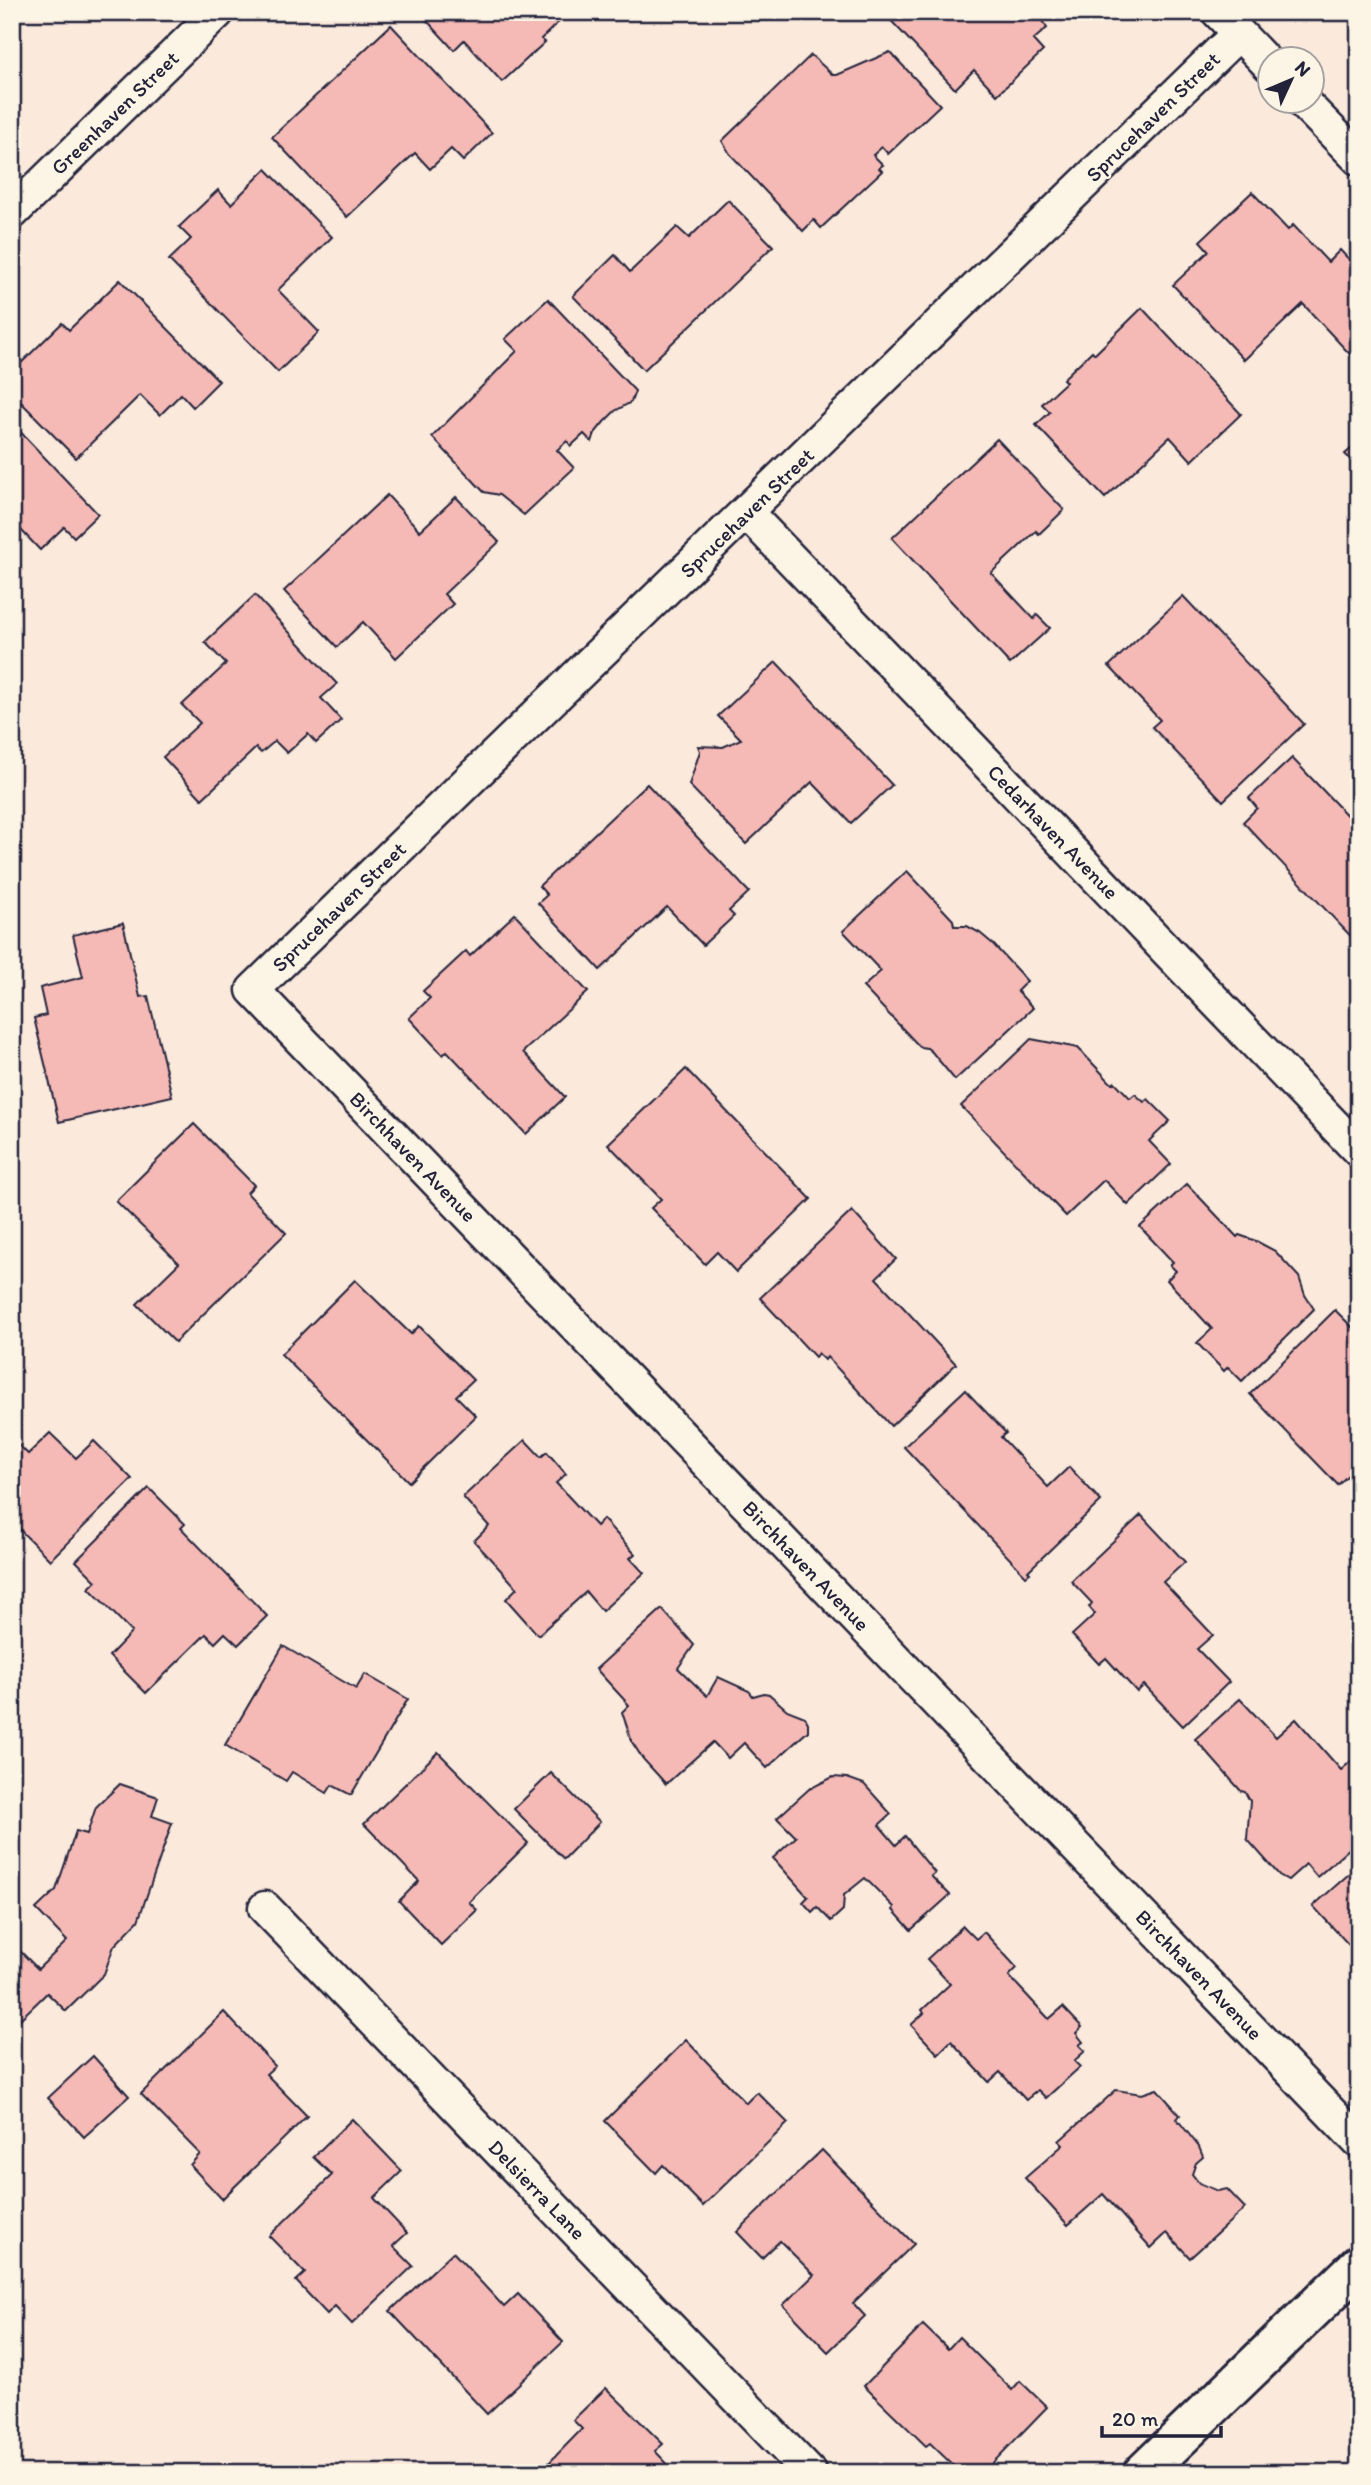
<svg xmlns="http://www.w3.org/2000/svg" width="1371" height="2485" viewBox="0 0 1371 2485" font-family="Itim,sans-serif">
  <rect width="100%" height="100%" fill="#fbe9dc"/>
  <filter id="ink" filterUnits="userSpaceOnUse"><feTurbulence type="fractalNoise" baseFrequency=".0143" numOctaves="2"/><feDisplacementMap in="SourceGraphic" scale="14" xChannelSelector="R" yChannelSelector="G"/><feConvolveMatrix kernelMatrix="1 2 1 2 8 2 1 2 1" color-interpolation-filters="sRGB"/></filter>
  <g filter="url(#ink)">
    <g fill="#f6bab6" stroke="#22223b" stroke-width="2">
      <polygon points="419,12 569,12 541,39 545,42 502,82 464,40 454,50"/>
      <polygon points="883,12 1051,12 1042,21 1047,28 1033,40 1043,51 997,95 974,70 955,89"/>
      <polygon points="391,25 492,133 463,161 451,149 430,169 415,153 347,217 272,137"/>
      <polygon points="890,52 940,105 888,154 882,147 873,155 883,165 879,168 882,171 821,228 814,220 803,231 730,154 722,141 811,55 833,75 837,75"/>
      <polygon points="266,169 332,237 278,290 319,332 278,372 169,260 191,239 179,227 218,190 231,204"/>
      <polygon points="1252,192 1288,230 1293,225 1328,262 1340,250 1359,270 1359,364 1303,304 1244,360 1173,285 1209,251 1200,241"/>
      <polygon points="728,200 773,246 644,370 573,296 615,255 630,272 677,227 689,238"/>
      <polygon points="120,280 219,381 193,407 181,394 160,415 140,395 76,458 12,393 12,372 62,323 69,330"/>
      <polygon points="548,299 635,391 631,402 615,411 604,422 595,433 592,442 584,434 571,446 567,441 557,450 574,468 524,515 499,495 484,492 432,437 517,351 505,339"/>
      <polygon points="1142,308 1241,414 1192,461 1170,437 1105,498 1036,425 1050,412 1042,404 1066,382 1063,379 1092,351 1095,354"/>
      <polygon points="12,423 98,514 74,537 64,527 40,550 21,530 12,538"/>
      <polygon points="997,439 1064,510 1039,534 1036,531 991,573 1034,619 1037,615 1050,628 1010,664 892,538"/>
      <polygon points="1352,448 1359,449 1359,468 1345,454"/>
      <polygon points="387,495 420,531 456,497 499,542 444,594 453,604 396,658 363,622 337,647 284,591"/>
      <polygon points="255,595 337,684 321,698 341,720 316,743 308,734 287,753 275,741 261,753 256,748 202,799 163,757 200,723 182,705 226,664 205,642"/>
      <polygon points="1183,596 1304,724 1223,801 1152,727 1160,720 1109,666"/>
      <polygon points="776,662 892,785 851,823 812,782 746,844 689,785 700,751 698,746 723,747 741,739 718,716"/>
      <polygon points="1292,758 1359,828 1359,945 1243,822 1257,808 1249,798"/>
      <polygon points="647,784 749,892 729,911 734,916 703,945 667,907 600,970 538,903 547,895 539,886"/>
      <polygon points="907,871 953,920 954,926 967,926 980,933 993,944 1027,981 1017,991 1033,1008 955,1080 932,1052 927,1048 920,1047 863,987 881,971 843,931"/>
      <polygon points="515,914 588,992 523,1052 565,1097 526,1134 447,1051 443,1055 409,1018 430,998 423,991 466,951 470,956"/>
      <polygon points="123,923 140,997 148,996 172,1096 59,1122 34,1018 46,1015 40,988 83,977 73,935"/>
      <polygon points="1031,1039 1078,1048 1112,1084 1115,1082 1130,1098 1135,1094 1144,1102 1148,1099 1170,1121 1149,1141 1171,1164 1128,1205 1104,1180 1066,1216 961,1106"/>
      <polygon points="686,1069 811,1199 736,1272 717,1252 705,1264 651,1208 661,1199 608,1144"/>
      <polygon points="194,1124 254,1185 247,1193 286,1233 175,1342 137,1304 179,1263 116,1201"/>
      <polygon points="1187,1184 1237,1237 1239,1235 1256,1241 1275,1251 1299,1277 1305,1295 1314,1309 1242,1381 1228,1367 1224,1371 1197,1343 1212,1329 1167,1280 1176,1271 1170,1265 1173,1262 1140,1227"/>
      <polygon points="852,1211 896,1259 876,1278 956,1364 891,1426 827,1357 825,1360 818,1353 815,1357 760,1298"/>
      <polygon points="355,1280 411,1334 419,1326 473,1380 456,1396 476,1416 409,1482 281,1354"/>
      <polygon points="1335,1310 1359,1334 1359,1468 1357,1466 1338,1485 1250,1394"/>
      <polygon points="965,1390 1006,1433 1001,1437 1048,1487 1069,1467 1101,1501 1028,1571 1030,1573 1026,1576 904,1447"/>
      <polygon points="50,1433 76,1458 94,1441 132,1479 50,1560 18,1528 12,1533 12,1439 28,1454"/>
      <polygon points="525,1440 541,1457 547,1452 566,1474 556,1483 596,1526 603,1519 635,1554 630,1558 644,1573 602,1611 586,1592 538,1635 506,1599 517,1588 474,1541 489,1526 463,1497"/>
      <polygon points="149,1488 185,1524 181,1528 267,1616 238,1645 225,1633 215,1643 206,1634 146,1693 109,1656 132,1632 89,1588 96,1581 76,1561"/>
      <polygon points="1141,1515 1185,1562 1163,1582 1213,1635 1197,1649 1229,1682 1183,1726 1144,1685 1137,1692 1106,1658 1099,1664 1072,1635 1095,1614 1089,1607 1092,1603 1071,1581"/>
      <polygon points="662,1609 694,1645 678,1668 707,1696 718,1677 749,1691 753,1696 764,1693 769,1694 787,1710 805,1717 808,1723 808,1731 767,1768 744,1743 728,1758 713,1742 666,1784 643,1759 632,1742 622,1712 629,1705 596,1669"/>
      <polygon points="283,1646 356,1689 365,1674 408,1699 351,1795 332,1785 327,1793 292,1772 286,1781 225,1745"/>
      <polygon points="1240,1699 1276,1737 1296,1719 1341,1770 1359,1754 1359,1840 1317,1877 1306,1864 1288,1880 1279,1875 1247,1839 1250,1801 1245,1792 1241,1791 1195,1739"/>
      <polygon points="438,1752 528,1843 469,1902 477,1910 441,1945 399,1901 419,1881 364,1824"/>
      <polygon points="551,1773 600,1822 564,1859 514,1809"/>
      <polygon points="833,1777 847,1778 864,1784 891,1814 879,1825 896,1845 905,1836 935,1873 931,1876 950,1895 911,1930 893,1910 894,1907 865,1878 844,1895 843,1910 831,1921 817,1907 812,1912 803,1902 808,1897 773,1858 796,1837 777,1818 809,1789"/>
      <polygon points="120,1784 158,1797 152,1816 172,1823 138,1921 114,1946 104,1974 66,2011 47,1993 12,2027 12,1943 38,1969 67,1941 36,1909 56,1890 76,1831 87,1834 96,1807"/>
      <polygon points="1359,1865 1359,1956 1313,1906"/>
      <polygon points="963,1926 976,1939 984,1932 1017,1968 1009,1976 1049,2019 1063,2007 1082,2027 1076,2033 1083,2042 1079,2045 1085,2051 1074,2061 1080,2067 1046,2098 1038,2090 1026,2100 1000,2072 989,2082 951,2041 938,2054 911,2025 924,2013 922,2010 950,1984 927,1959"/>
      <polygon points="224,2012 275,2066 266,2074 307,2116 222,2199 190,2165 200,2154 141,2094"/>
      <polygon points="686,2040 746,2103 757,2092 788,2123 703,2206 663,2165 656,2173 605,2121"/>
      <polygon points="93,2056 129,2096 84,2137 48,2098"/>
      <polygon points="1157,2089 1180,2115 1177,2119 1199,2147 1203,2157 1196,2163 1192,2174 1199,2183 1218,2191 1227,2189 1245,2208 1190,2258 1167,2233 1151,2248 1103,2194 1068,2225 1025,2178 1063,2145 1059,2141 1116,2090 1142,2094"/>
      <polygon points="352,2119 402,2171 374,2198 407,2233 393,2246 413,2266 352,2324 335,2306 327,2314 296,2281 305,2273 269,2236 332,2175 313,2157"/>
      <polygon points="822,2150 914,2244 853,2303 865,2316 828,2352 783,2305 814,2275 780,2241 762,2258 737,2232"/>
      <polygon points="453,2252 504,2307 518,2294 563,2342 487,2414 390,2311"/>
      <polygon points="923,2325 948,2349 959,2337 1012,2390 1020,2381 1047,2407 983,2473 961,2473 930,2443 926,2446 864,2386"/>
      <polygon points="606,2388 663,2444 655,2451 676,2473 539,2473 582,2429 573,2420"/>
    </g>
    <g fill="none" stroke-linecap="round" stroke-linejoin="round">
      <g stroke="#22223b" stroke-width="37">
        <g id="street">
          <polyline points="1218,12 1270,66"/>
          <polyline points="1238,34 253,990 1359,2142"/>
          <polyline points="1303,102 1359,159"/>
          <polyline points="12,213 218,12"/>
          <polyline points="747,513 1359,1151"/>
          <polyline points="265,1908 810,2473"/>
        </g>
      </g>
      <g stroke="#22223b" stroke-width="44">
        <polyline id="secondary" points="1143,2473 1359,2265"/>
      </g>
      <use href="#street" stroke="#fcf5e5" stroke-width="32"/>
      <use href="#secondary" stroke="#fcf5e5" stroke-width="38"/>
    </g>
  </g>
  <g text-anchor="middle" stroke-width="5" stroke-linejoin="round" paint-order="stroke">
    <g font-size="21" fill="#22223b" stroke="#fcf5e5">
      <text transform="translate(115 113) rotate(-44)" y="7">Greenhaven Street</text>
      <text transform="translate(1153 117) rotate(-44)" y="7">Sprucehaven Street</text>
      <text transform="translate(747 513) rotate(-44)" y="7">Sprucehaven Street</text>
      <text transform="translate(1053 832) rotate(46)" y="7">Cedarhaven Avenue</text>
      <text transform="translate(339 907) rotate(-44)" y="7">Sprucehaven Street</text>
      <text transform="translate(413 1157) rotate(46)" y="7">Birchhaven Avenue</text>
      <text transform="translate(806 1566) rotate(46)" y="7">Birchhaven Avenue</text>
      <text transform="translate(1199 1975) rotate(46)" y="7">Birchhaven Avenue</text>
      <text transform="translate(537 2190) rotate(46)" y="7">Delsierra Lane</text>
    </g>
  </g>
  <rect width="1371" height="2485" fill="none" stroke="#fcf5e5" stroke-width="42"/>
  <rect x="21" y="21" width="1329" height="2443" fill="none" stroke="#22223b" stroke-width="2.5" filter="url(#ink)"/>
  <g transform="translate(1291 80) rotate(46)"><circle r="33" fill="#fcf5e5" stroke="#a5a1a1" stroke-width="2"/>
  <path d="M0-5L12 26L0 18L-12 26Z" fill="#22223b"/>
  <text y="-10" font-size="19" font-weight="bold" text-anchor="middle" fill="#22223b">N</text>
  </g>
  <path d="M1102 2426v10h119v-10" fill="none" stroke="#22223b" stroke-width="3.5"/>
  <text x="1112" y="2426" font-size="21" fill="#22223b" stroke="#fcf5e5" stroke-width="5" paint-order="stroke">20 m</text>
</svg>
